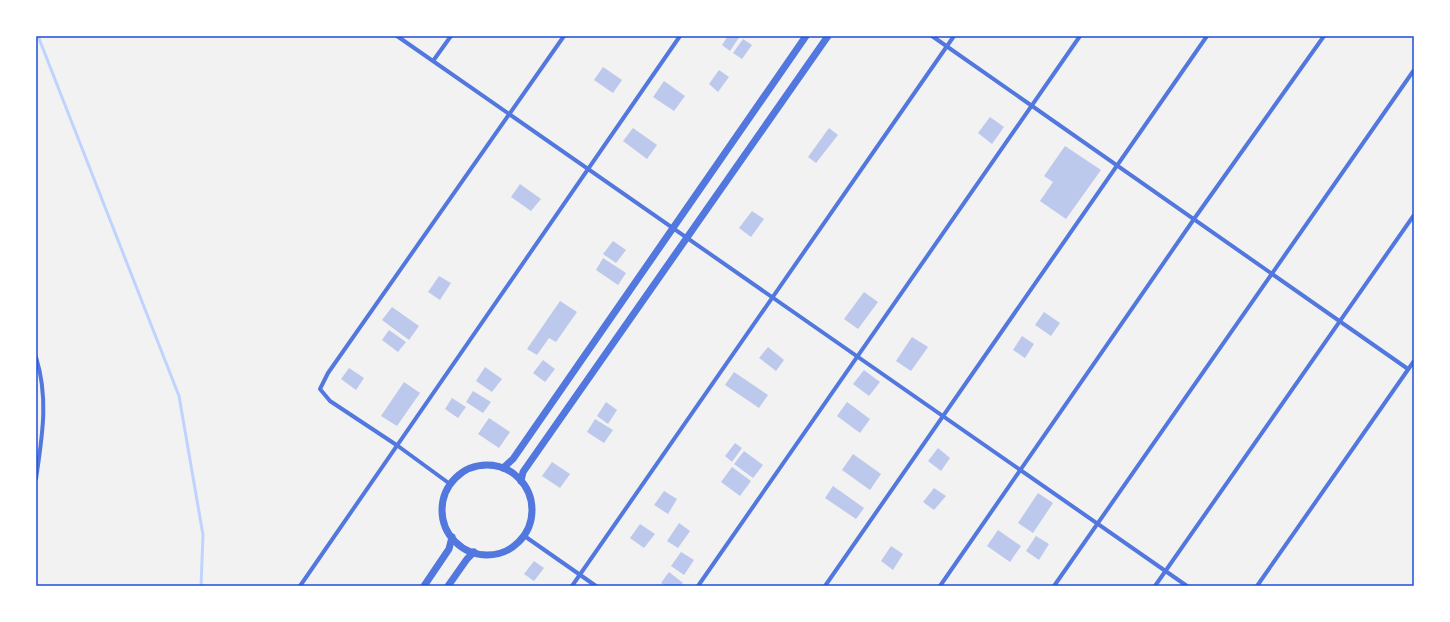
<svg xmlns="http://www.w3.org/2000/svg" width="1450" height="622" viewBox="0 0 1450 622" font-family="Figtree,sans-serif">
  <rect width="100%" height="100%" fill="#f2f2f2"/>
  <g fill="none" stroke-linecap="round" stroke-linejoin="round">
    <polyline stroke="#bfd3fe" stroke-width="3" points="38,36 179,396 203,535 201,586"/>
  </g>
  <g fill="#bdc9ec">
    <polygon points="728,36 740,36 730,51 722,45"/>
    <polygon points="743,39 752,45 742,59 733,53"/>
    <polygon points="603,67 622,80 613,93 594,80"/>
    <polygon points="719,70 729,77 718,92 709,84"/>
    <polygon points="664,81 685,96 674,111 653,97"/>
    <polygon points="990,117 1004,127 992,144 978,133"/>
    <polygon points="633,128 657,145 647,159 623,141"/>
    <polygon points="829,128 838,135 816,163 808,157"/>
    <polygon points="1065,146 1101,170 1066,219 1040,201 1053,182 1044,176"/>
    <polygon points="520,184 541,199 531,211 511,197"/>
    <polygon points="752,211 764,219 751,237 739,228"/>
    <polygon points="613,241 626,250 616,263 603,254"/>
    <polygon points="603,258 626,273 618,285 596,270"/>
    <polygon points="439,276 451,283 440,300 428,292"/>
    <polygon points="864,292 878,302 858,329 844,319"/>
    <polygon points="560,301 577,312 556,342 549,338 537,355 527,349"/>
    <polygon points="392,307 419,326 409,340 382,320"/>
    <polygon points="1044,312 1060,323 1051,336 1035,325"/>
    <polygon points="389,330 406,342 398,352 382,340"/>
    <polygon points="1022,336 1034,344 1025,358 1013,350"/>
    <polygon points="912,337 928,347 911,371 896,361"/>
    <polygon points="768,347 784,360 776,371 759,358"/>
    <polygon points="543,360 555,369 545,382 533,373"/>
    <polygon points="485,367 502,379 492,392 476,381"/>
    <polygon points="349,368 364,378 356,390 341,379"/>
    <polygon points="864,370 880,382 869,396 853,384"/>
    <polygon points="734,372 768,395 759,408 725,385"/>
    <polygon points="404,382 420,393 397,426 381,416"/>
    <polygon points="473,391 491,402 483,413 466,402"/>
    <polygon points="452,398 466,407 458,418 445,409"/>
    <polygon points="606,402 617,410 608,424 597,416"/>
    <polygon points="847,402 870,419 860,433 837,416"/>
    <polygon points="489,418 510,432 499,448 478,434"/>
    <polygon points="595,419 613,430 604,443 587,432"/>
    <polygon points="735,443 742,448 732,462 725,456"/>
    <polygon points="938,448 950,458 941,471 928,461"/>
    <polygon points="744,451 763,465 753,478 734,464"/>
    <polygon points="853,454 881,474 870,490 842,470"/>
    <polygon points="552,462 570,474 560,488 542,476"/>
    <polygon points="732,467 751,481 740,496 721,482"/>
    <polygon points="833,486 864,508 856,519 825,498"/>
    <polygon points="934,488 946,496 934,510 923,502"/>
    <polygon points="664,491 677,499 668,514 654,505"/>
    <polygon points="1038,493 1053,503 1033,533 1018,523"/>
    <polygon points="679,523 690,531 678,548 667,541"/>
    <polygon points="640,524 655,534 644,548 630,538"/>
    <polygon points="998,530 1021,546 1010,562 987,546"/>
    <polygon points="1036,536 1049,544 1039,560 1026,551"/>
    <polygon points="891,546 903,554 893,570 881,561"/>
    <polygon points="681,552 694,560 684,575 671,566"/>
    <polygon points="534,561 544,568 534,581 524,574"/>
    <polygon points="669,572 683,583 680,586 665,586 661,583"/>
  </g>
  <g fill="none" stroke-linecap="round" stroke-linejoin="round">
    <g stroke="#5277de" stroke-width="4">
      <polyline points="397,36 1187,586"/>
      <polyline points="932,36 1408,369"/>
      <polyline points="433,61 451,36"/>
      <path d="M 36,357 C 49,399 42,437 36,479"/>
      <polyline points="450,484 398,446 330,401 320,389 328,373 564,36"/>
      <polyline points="523,535 596,586"/>
      <polyline points="300,586 680,36"/>
      <polyline points="572,586 954,36"/>
      <polyline points="698,586 1080,36"/>
      <polyline points="825,586 1207,36"/>
      <polyline points="940,586 1194,219 1324,36"/>
      <polyline points="1054,586 1414,70"/>
      <polyline points="1155,586 1414,215"/>
      <polyline points="1257,586 1414,361"/>
    </g>
    <g stroke="#5277de" stroke-width="7">
      <circle cx="487" cy="510" r="45"/>
      <polyline points="503,468 513,459 806,36"/>
      <polyline points="521,481 523,472 828,36"/>
      <polyline points="424,586 449,549 452,537"/>
      <polyline points="448,586 467,559 474,552"/>
    </g>
  </g>
  <rect width="1450" height="622" fill="none" stroke="#ffffff" stroke-width="74"/>
  <rect x="37" y="37" width="1376" height="548" fill="none" stroke="#1d4ed8" stroke-width="1.5"/>
</svg>
